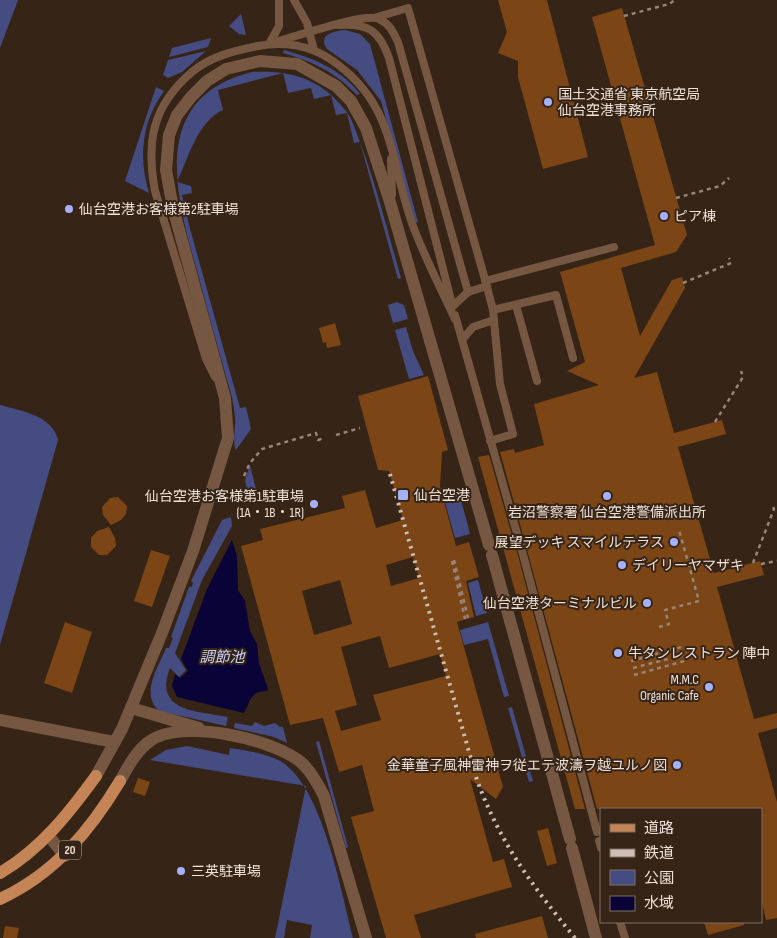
<svg xmlns="http://www.w3.org/2000/svg" width="777" height="938" font-family="'Sofia Sans Condensed','Noto Sans JP',sans-serif">
<style>
.green{fill:#454c82}
.water{fill:#0a0338}
.building{fill:#7c4516;fill-rule:evenodd}
.lines{fill:none;stroke-linecap:round;stroke-linejoin:round}
.path{stroke:#95857a;stroke-width:2.5;stroke-dasharray:4 4;stroke-linecap:butt}
.service{stroke:#765741;stroke-width:8}
.minor{stroke:#765741;stroke-width:12}
.tertiary{stroke:#765741;stroke-width:12}
.primary{stroke:#c48455;stroke-width:12}
.rail{stroke:#ccbeb4;stroke-width:4;stroke-dasharray:2.5 5;stroke-linecap:butt}
.poi-dot{fill:#a5b1fc;stroke:#362416;stroke-width:2}
.labels{text-anchor:middle;dominant-baseline:central;stroke-width:4;stroke-linejoin:round;paint-order:stroke}
.shield{fill:#362416;stroke:#b6a89d;stroke-width:1}
.shield-label{font-size:12px;font-weight:bold;fill:#ede0d7}
.poi-label{font-size:14px;fill:#ede0d7;stroke:#362416;text-anchor:start}
.water-label{font-size:15px;font-style:italic;fill:#cad3fd;stroke:#362416}
</style>
<rect width="100%" height="100%" fill="#362416"/>
<path class="green" d="M0 0H18L0 48Z
M241 14 246 35 239 34 229 26Z
M345 30 360 34 370 44 418 222 415 223 381 101 357 70 327 49C317 34 335 31 345 30Z
M211 38 208 47 169 57 172 48Z
M284 50C313 58 341 69 360 94L357 95C335 72 314 62 283 53Z
M206 51 182 72 168 78 163 75 168 60Z
M252 72C292 70 321 79 346 111 353 120 356 132 360 142 377 187 388 233 401 278L398 279 360 142 354 143 347 113 336 115 331 95 314 99 311 88 288 93 283 73 218 90 223 110C198 121 188 158 177 182L191 186 192 193 182 195 189 225 240 408 246 407 251 429 236 450C232 442 236 426 235 417 234 404 231 392 227 380 217 345 207 309 198 274 176 198 147 98 252 72Z
M156 87 164 91C142 121 138 157 149 193L125 181Z
M397 302 404 305 408 319 393 323 388 305Z
M406 327 413 351 424 375 409 379 395 330Z
M0 405C21 411 52 415 58 440L0 645Z
M250 465 258 497 249 499 245 480Z
M451 487 460 496 470 534 455 538 441 488Z
M231 517 232 526 202 580 175 653 186 670 179 677 170 668C153 712 197 711 228 717L226 726 159 711C140 693 158 668 166 648H169L173 638 171 637 189 587H192L193 583 191 581 222 520Z
M478 580 487 613 476 616 468 583Z
M488 622 509 696 504 697 488 639 464 645 460 630Z
M512 707 533 781 529 782 508 708Z
M255 722 264 726 275 723 280 727H283L287 743 274 737 234 728 235 723 252 726Z
M319 741 348 847 346 848 316 742Z
M187 746 229 755 230 748C247 751 267 753 282 762 323 789 341 891 353 938H310L312 925 287 920 284 938H275L306 786 150 760 166 750Z"/>
<path class="water" d="M232 540 237 556 238 590 245 601 250 631 257 644 259 663 268 689 267 691C250 691 250 702 244 713L177 697 172 686 175 674 180 678 188 671 181 659 207 589Z"/>
<path class="building" d="M498 0H547L588 157 543 169 518 77V61L498 53 507 32Z
M622 8 687 235 676 252 621 268 640 336 672 280 682 277 685 288 634 378 657 372 674 433 722 420 726 434 678 447 714 573 760 561 764 575 717 587 754 719 777 713V728L758 733 777 802V918L766 920 761 898V809H597L526 546 521 542 523 535 500 452 514 449 515 453 544 445 534 404 599 385 567 371 585 362 560 272 655 245 592 17Z
M335 323 341 345 327 348 326 342 323 343 319 328Z
M428 376 448 450 442 452 440 487 456 546 469 542 479 577 466 581 474 617 457 622 503 787 496 799 470 779 493 862 504 859 512 887 414 915 421 938H386L351 817 374 811 362 765 339 772 323 718 290 725 241 546 263 540 260 529 345 508 342 496 365 490 376 528 403 520 389 471 378 470 358 396ZM413 557 419 578 391 586 386 565ZM340 580 352 624 314 635 302 591ZM380 636 389 668 440 654 446 676 373 695 381 720 341 731 335 711 357 705 341 647Z
M489 455 513 539 518 542 516 548 585 809H575L478 457Z
M118 497 127 506 126 514 121 520 111 525 103 515 102 507 110 498Z
M109 527 115 538 116 546 107 555H99L91 547V538L97 531Z
M151 550 170 556 152 607 134 601Z
M65 622 92 632 72 693 44 683Z
M138 778 150 782 145 796 133 792Z
M548 828 557 863 547 866 537 831Z
M542 916 548 938H476L475 934Z
M704 922H744V925L708 935Z
M5 926 19 928 17 938H3Z"/>
<g class="lines">
<path class="path" d="M624 16 669 4 675 0
M676 198 720 186 729 178
M683 283 731 263 729 258
M715 422 743 377 741 371
M336 435 360 428
M244 476 250 463 262 449 316 433 318 440 324 438
M454 560 468 618
M452 561 465 619
M753 563 774 509 772 504
M761 564 777 561
M659 627 669 624 665 610 699 601 679 530
M631 661 685 646
M633 668 687 654
M634 675 688 660"/>
<path class="service" d="M294 0 307 23 314 50
M377 17 408 8 486 283 493 310 500 384 513 434 490 441
M338 25C368 23 379 30 389 58L452 304
M278 41C295 37 366 12 379 19 390 24 393 32 398 42L468 292
M269 44 279 26V0
M391 159 392 195
M485 281 614 247
M516 305 537 381
M453 306 468 292 487 286
M493 310 556 295 573 358
M455 315 518 537
M462 340 473 327 494 320
M215 377 206 359 155 191C146 142 152 106 192 72 211 56 234 51 258 46 283 41 309 45 330 59 396 103 389 160 413 226 425 258 441 289 455 319
M521 547 597 832
M599 841 601 848
M620 922 625 938"/>
<path class="minor" d="M0 720 114 742
M48 835 65 856"/>
<path class="tertiary" d="M492 555 570 839
M131 708 199 728
M96 776 122 729 162 633 193 551 228 438 225 398 173 208 166 170 169 135 177 115 191 97 207 81 226 69 260 61 297 64 336 86 351 101 366 128 390 202 489 545
M120 781C128 767 136 751 150 741 181 718 276 739 303 764 312 773 318 784 324 796L366 938
M572 848 596 938"/>
<path class="primary" d="M0 873C41 849 69 813 96 776
M0 899C54 874 90 831 120 781"/>
<path class="rail" d="M390 474 477 780C501 845 532 885 575 938"/>
</g>
<g class="poi-dot">
<circle cx="548" cy="102" r="5"/>
<circle cx="69" cy="209" r="5"/>
<circle cx="664" cy="216" r="5"/>
<rect x="397" y="489" width="12" height="12" rx="2.5"/>
<circle cx="607" cy="496" r="5"/>
<circle cx="314" cy="504" r="5"/>
<circle cx="674" cy="542" r="5"/>
<circle cx="622" cy="565" r="5"/>
<circle cx="647" cy="603" r="5"/>
<circle cx="618" cy="653" r="5"/>
<circle cx="709" cy="687" r="5"/>
<circle cx="677" cy="765" r="5"/>
<circle cx="181" cy="871" r="5"/>
</g>
<g class="labels">
<rect class="shield" x="59" y="840.5" width="22" height="19" rx="4"/>
<g class="shield-label">
<text x="70" y="850">20</text>
</g>
<g class="poi-label">
<text x="558" y="94">国土交通省 東京航空局<tspan x="558" dy="16">仙台空港事務所</tspan></text>
<text x="79" y="209">仙台空港お客様第2駐車場</text>
<text x="674" y="216">ピア棟</text>
<text x="414" y="495">仙台空港</text>
<text x="304" y="496" text-anchor="end">仙台空港お客様第1駐車場<tspan x="304" dy="16">(1A・1B・1R)</tspan></text>
<text x="607" y="512" text-anchor="middle">岩沼警察署 仙台空港警備派出所</text>
<text x="664" y="542" text-anchor="end">展望デッキ スマイルテラス</text>
<text x="632" y="565">デイリーヤマザキ</text>
<text x="637" y="603" text-anchor="end">仙台空港ターミナルビル</text>
<text x="628" y="653">牛タンレストラン 陣中</text>
<text x="699" y="679" text-anchor="end">M.M.C<tspan x="699" dy="16">Organic Cafe</tspan></text>
<text x="667" y="765" text-anchor="end">金華童子風神雷神ヲ従エテ波濤ヲ越ユルノ図</text>
<text x="191" y="871">三英駐車場</text>
</g>
<g class="water-label">
<text x="222" y="657">調節池</text>
</g>
</g>
<rect x="600" y="808" width="162" height="115" fill="#362416" stroke="#7f6f63"/>
<rect x="610" y="824" width="25" height="8" fill="#c48455" stroke="#7f6f63"/>
<text x="644" y="833" font-size="15" fill="#ede0d7">道路</text>
<rect x="610" y="849" width="25" height="8" fill="#ccbeb4" stroke="#7f6f63"/>
<text x="644" y="858" font-size="15" fill="#ede0d7">鉄道</text>
<rect x="610" y="870" width="25" height="15" fill="#454c82" stroke="#7f6f63"/>
<text x="644" y="883" font-size="15" fill="#ede0d7">公園</text>
<rect x="610" y="896" width="25" height="15" fill="#0a0338" stroke="#7f6f63"/>
<text x="644" y="908" font-size="15" fill="#ede0d7">水域</text>
</svg>
